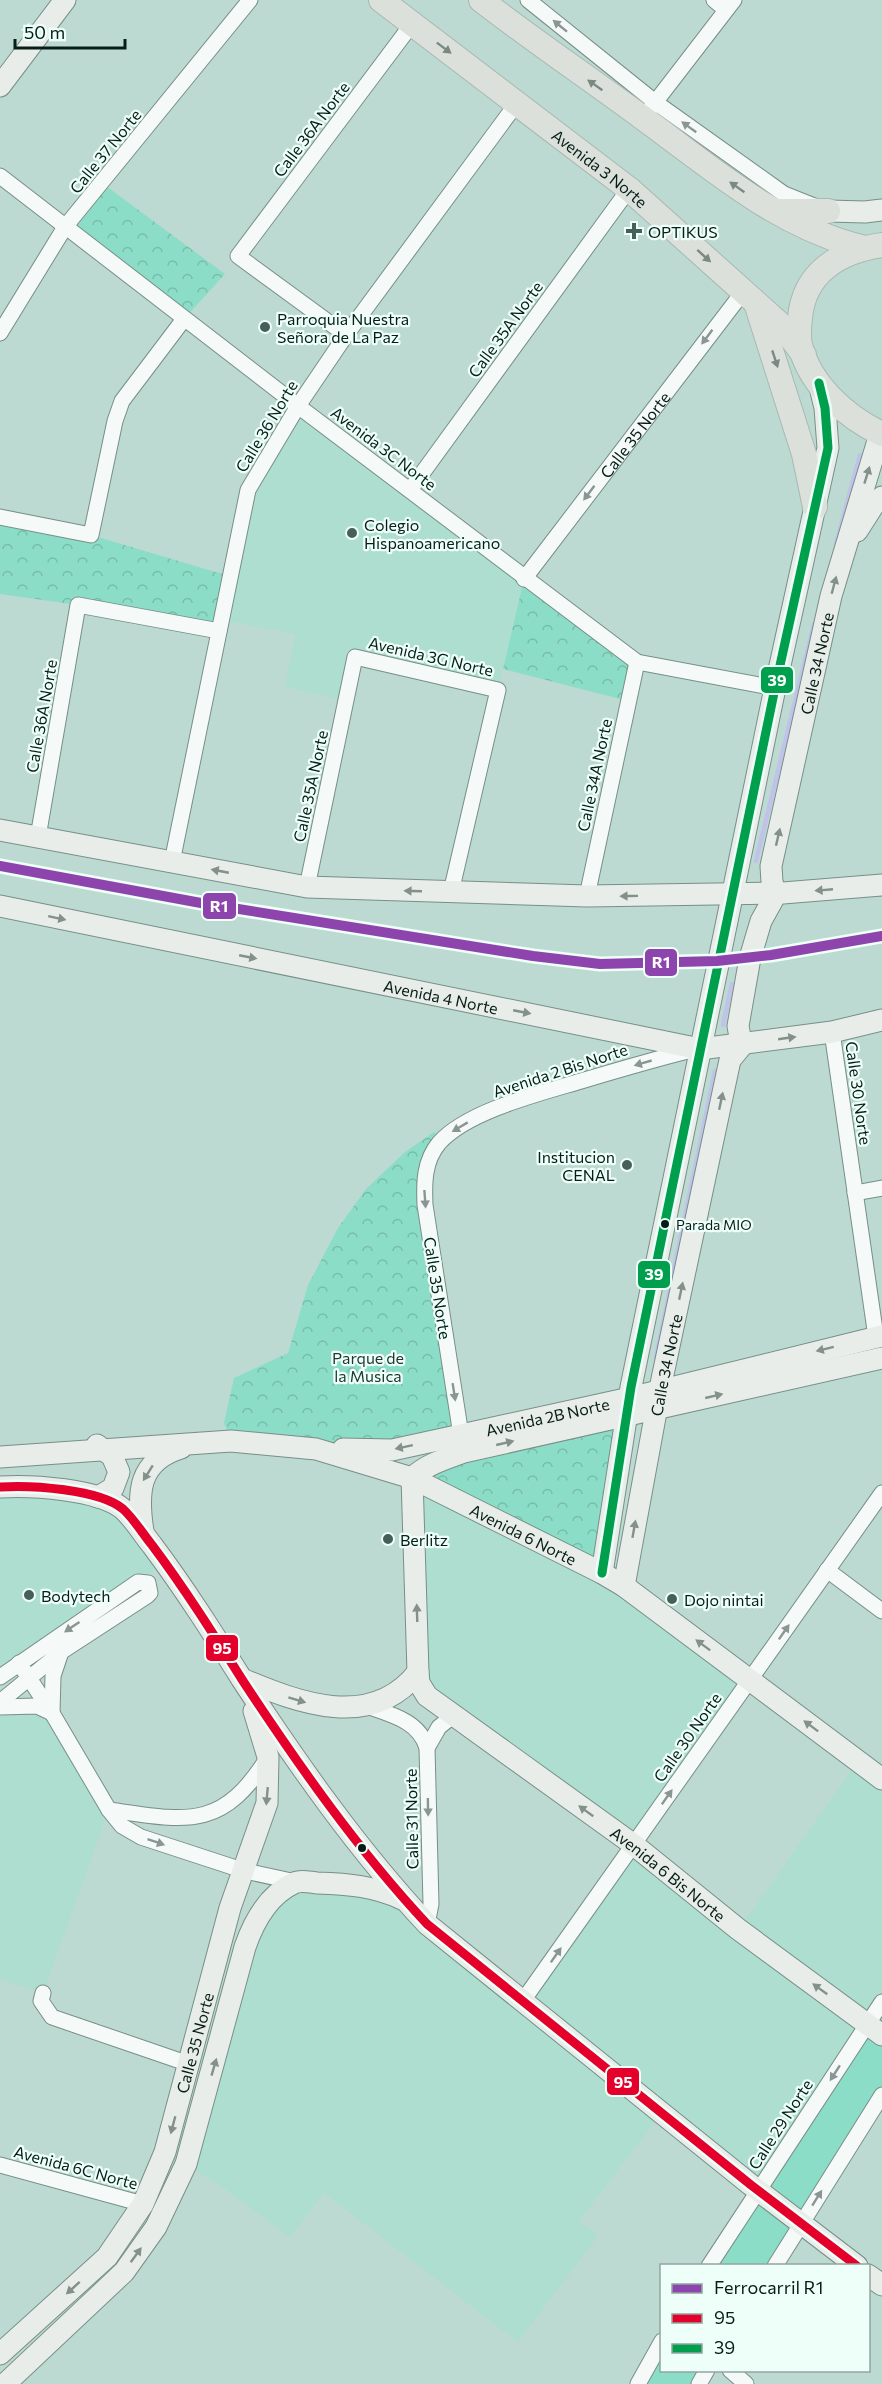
<svg xmlns="http://www.w3.org/2000/svg" width="882" height="2384" font-family="Commissioner,sans-serif">
<style>
.built{fill:#addecf}
.green{fill:#8cddc7}
.park{fill:url(#park-crowns)}
.lines{fill:none;stroke-linecap:round;stroke-linejoin:round}
.stream{stroke:#c0c2e9;stroke-width:4.5}
.street-casing{stroke:#778f88;stroke-width:17}
.secondary-casing{stroke:#778f88;stroke-width:23}
.primary-casing{stroke:#a8b8b3;stroke-width:26}
.street{stroke:#f5f9f8;stroke-width:15}
.secondary{stroke:#e8ede9;stroke-width:21}
.primary{stroke:#dbe1da;stroke-width:24}
.bus-1-casing{stroke:#eefff9;stroke-width:14}
.bus-2-casing{stroke:#eefff9;stroke-width:14}
.bus-1{stroke:#e4002b;stroke-width:9}
.bus-2{stroke:#009f4e;stroke-width:9}
.rail-1-casing{stroke:#eefff9;stroke-width:15}
.rail-1{stroke:#8e44ad;stroke-width:10}
.oneway{fill:#8a9693}
.oneway2{fill:#7c8983}
.oneway3{fill:#83908b}
.poi-dot{fill:#466059;stroke:#eefff9;stroke-width:2}
.bus-dot{fill:#071e18;stroke:#eefff9;stroke-width:2}
.labels{text-anchor:middle;dominant-baseline:central;stroke-width:4.5;stroke-linejoin:round;paint-order:stroke}
.bus-label{font-size:14px;fill:#071e18;stroke:#eefff9;text-anchor:start}
.street-label{font-size:16px;fill:#071e18;stroke:#eefff9}
.poi-label{font-size:16px;fill:#071e18;stroke:#eefff9;text-anchor:start}
.park-label{font-size:16px;fill:#1d362f;stroke:#eefff9}
.line-badge{stroke:#eefff9;stroke-width:2}
.badge-label{font-size:16px;text-anchor:middle;font-weight:bold;fill:#fff}
</style>
<defs>
<pattern id="park-crowns" width="20" height="18" patternUnits="userSpaceOnUse" patternTransform="scale(1.5)"><rect width="20" height="18" fill="#8cddc7"/><path d="M2 6a3 3 0 1 1 6 0M12 15a3 3 0 1 1 6 0" fill="none" stroke="#77bdaa"/></pattern>
</defs>
<rect width="100%" height="100%" fill="#bcdad1"/>
<path class="built" d="M298 406 524 579 498 690 356 657 347 701 285 687 295 634 222 620 248 490Z
M412 1478 602 1573 750 1680 634 1845 739 1929 858 1761 882 1779V2002L758 2191 661 2114 579 2221 598 2236 518 2342 324 2193 290 2237 225 2189 186 2164 245 1947 296 1882 383 1890 522 2002 633 1845 427 1696Z
M0 1487 98 1497 165 1563 0 1677Z
M0 1707 44 1708 109 1810 43 1993 0 1979Z"/>
<path class="green" d="M882 2002V2095L775 2265 709 2266Z
M661 2341 662 2370 707 2371 699 2384H638Z"/>
<path class="park" d="M102 183 225 274 184 319 65 227Z
M0 517 91 535 229 576 219 631 78 605 0 594Z
M524 579 637 662 628 701 503 669Z
M434 1132 437 1135 424 1184 459 1424 392 1450 231 1441 224 1423 234 1378 288 1353 308 1285 338 1228 366 1189 405 1152Z
M626 1416 604 1563 420 1471Z"/>
<g class="lines">
<path class="stream" d="M836 544 860 455
M756 861 814 624
M723 1025 732 984
M656 1357 715 1071"/>
<g class="street-casing">
<g id="street">
<path d="M528 0 655 102 784 194 814 206"/>
<path d="M714 0 726 10"/>
<path d="M650 109 734 0"/>
<path d="M0 176 298 406 637 662 775 688"/>
<path d="M0 333 65 227 250 0"/>
<path d="M346 335 238 256 412 24"/>
<path d="M410 490 629 189"/>
<path d="M0 517 91 535 115 421 122 401 184 319"/>
<path id="s1" d="M524 579 743 292"/>
<path d="M38 837 78 605 219 631"/>
<path d="M172 862 248 490 298 406 346 335 517 103"/>
<path d="M307 887 355 657 498 690 451 892"/>
<path d="M587 896 637 662"/>
<path d="M832 1032 876 1337"/>
<path d="M855 1193 882 1188"/>
<path d="M461 1435 425 1205C424 1183 424 1161 439 1143 467 1111 541 1093 581 1081 618 1070 655 1059 692 1050"/>
<path d="M827 1570 882 1611"/>
<path d="M19 1663 52 1713 109 1810 122 1826 141 1837 245 1871 296 1882"/>
<path d="M0 1677 138 1582 148 1583 150 1593 147 1596 61 1652 0 1702"/>
<path d="M364 1705C389 1714 419 1720 427 1748L431 1904 427 1924"/>
<path d="M0 1707 37 1706 52 1713"/>
<path d="M52 1713 53 1676 61 1652"/>
<path d="M427 1748 439 1727 454 1715"/>
<path d="M109 1810C187 1821 222 1831 268 1757"/>
<path d="M43 1993 41 2001 52 2017 189 2064"/>
<path d="M522 2002 882 1493"/>
<path d="M0 2165 143 2204"/>
<path d="M709 2266 882 2002"/>
<path d="M775 2266 882 2095"/>
<path d="M730 2370 746 2384"/>
<path d="M638 2384 662 2341"/>
<path d="M699 2384 707 2370"/>
</g>
</g>
<g class="secondary-casing">
<g id="secondary">
<path d="M0 86 65 0"/>
<path d="M828 211 865 212 882 210"/>
<path d="M857 531 873 506 882 497"/>
<path d="M0 830 307 887 587 896 783 893 882 885"/>
<path id="s2" d="M0 906 700 1049 832 1032 882 1020"/>
<path d="M97 1445 112 1456 119 1472 113 1488 98 1497"/>
<path id="s3" d="M343 1449 392 1450 461 1435 630 1398 882 1336"/>
<path id="s4" d="M0 1457 231 1441 316 1449 412 1478 602 1573 624 1586 882 1779"/>
<path id="s5" d="M412 1478 418 1672 419 1683 427 1696 634 1845 738 1929 882 2035"/>
<path d="M412 1478C427 1464 445 1459 464 1452L882 1358"/>
<path d="M0 1487C31 1485 99 1489 123 1509 134 1519 143 1534 152 1545 185 1589 214 1635 243 1681 299 1766 358 1850 427 1924L751 2185 857 2266"/>
<path d="M143 1531C137 1493 138 1461 181 1448"/>
<path d="M602 1573 631 1387 775 688 828 448 825 408 819 383"/>
<path id="s6" d="M624 1586 662 1379 727 1074 730 1060 744 1043 740 1037 738 1026 750 958 761 921 776 894 772 882 771 866 831 596 880 434"/>
<path d="M242 1679C299 1703 372 1731 418 1672"/>
<path d="M868 2275 882 2285"/>
<path id="s7" d="M0 2354 107 2257 143 2204 165 2152 230 1908 267 1803 268 1757 254 1711"/>
<path d="M5 2384 124 2272 156 2227 186 2164 245 1947C254 1921 268 1895 294 1883 300 1880 310 1882 317 1883 348 1884 374 1886 402 1899"/>
</g>
</g>
<g class="primary-casing">
<g id="primary">
<path id="s8" d="M381 0 629 189 783 327 804 355"/>
<path d="M481 0C534 41 589 78 643 118 712 168 779 228 865 248"/>
<path d="M779 211H828"/>
<path d="M882 245C840 251 804 272 800 318 799 327 798 336 800 345 810 385 846 417 882 434"/>
<path d="M757 306 804 454 815 507"/>
</g>
</g>
<use href="#street" class="street"/>
<use href="#secondary" class="secondary"/>
<use href="#primary" class="primary"/>
<g class="bus-1-casing">
<path id="bus-1" d="M0 1487C31 1485 99 1489 123 1509 134 1519 143 1534 152 1545 185 1589 214 1635 243 1681 299 1766 358 1850 427 1924L751 2185 857 2266"/>
</g>
<g class="bus-2-casing">
<path id="bus-2" d="M602 1573 631 1387 775 688 828 448 825 408 819 383"/>
</g>
<use href="#bus-1" class="bus-1"/>
<use href="#bus-2" class="bus-2"/>
<g class="rail-1-casing">
<path id="rail-1" d="M0 866 201 903 533 956 600 964 717 961 771 955 882 936"/>
</g>
<use href="#rail-1" class="rail-1"/>
</g>
<defs><path id="oneway-solid" d="M-6-.8H1V-3.2L6.5 0L1 3.2V.8H-6Z" transform="scale(1.5)"/></defs>
<g class="oneway">
<use href="#oneway-solid" transform="translate(560 26) rotate(-141)"/>
<use href="#oneway-solid" transform="translate(689 127) rotate(-144)"/>
<use href="#oneway-solid" transform="translate(707 337) rotate(127)"/>
<use href="#oneway-solid" transform="translate(589 493) rotate(127)"/>
<use href="#oneway-solid" transform="translate(643 1063) rotate(164)"/>
<use href="#oneway-solid" transform="translate(460 1127) rotate(149)"/>
<use href="#oneway-solid" transform="translate(425 1199) rotate(86)"/>
<use href="#oneway-solid" transform="translate(454 1392) rotate(81)"/>
<use href="#oneway-solid" transform="translate(72 1627) rotate(146)"/>
<use href="#oneway-solid" transform="translate(784 1632) rotate(-55)"/>
<use href="#oneway-solid" transform="translate(667 1797) rotate(-55)"/>
<use href="#oneway-solid" transform="translate(428 1807) rotate(89)"/>
<use href="#oneway-solid" transform="translate(156 1842) rotate(19)"/>
<use href="#oneway-solid" transform="translate(556 1955) rotate(-55)"/>
<use href="#oneway-solid" transform="translate(835 2073) rotate(123)"/>
<use href="#oneway-solid" transform="translate(817 2198) rotate(-58)"/>
</g>
<g class="oneway2">
<use href="#oneway-solid" transform="translate(444 48) rotate(37)"/>
<use href="#oneway-solid" transform="translate(595 85) rotate(-145)"/>
<use href="#oneway-solid" transform="translate(737 187) rotate(-145)"/>
<use href="#oneway-solid" transform="translate(704 256) rotate(42)"/>
<use href="#oneway-solid" transform="translate(775 359) rotate(72)"/>
</g>
<g class="oneway3">
<use href="#oneway-solid" transform="translate(867 475) rotate(-73)"/>
<use href="#oneway-solid" transform="translate(834 585) rotate(-75)"/>
<use href="#oneway-solid" transform="translate(778 837) rotate(-77)"/>
<use href="#oneway-solid" transform="translate(220 871) rotate(-169)"/>
<use href="#oneway-solid" transform="translate(824 890) rotate(175)"/>
<use href="#oneway-solid" transform="translate(413 891) rotate(-178)"/>
<use href="#oneway-solid" transform="translate(629 896) rotate(179)"/>
<use href="#oneway-solid" transform="translate(57 918) rotate(12)"/>
<use href="#oneway-solid" transform="translate(248 957) rotate(11)"/>
<use href="#oneway-solid" transform="translate(522 1012) rotate(11)"/>
<use href="#oneway-solid" transform="translate(787 1038) rotate(-8)"/>
<use href="#oneway-solid" transform="translate(721 1101) rotate(-78)"/>
<use href="#oneway-solid" transform="translate(681 1291) rotate(-78)"/>
<use href="#oneway-solid" transform="translate(825 1349) rotate(166)"/>
<use href="#oneway-solid" transform="translate(714 1396) rotate(-13)"/>
<use href="#oneway-solid" transform="translate(505 1443) rotate(-13)"/>
<use href="#oneway-solid" transform="translate(404 1447) rotate(168)"/>
<use href="#oneway-solid" transform="translate(148 1473) rotate(122)"/>
<use href="#oneway-solid" transform="translate(634 1529) rotate(-80)"/>
<use href="#oneway-solid" transform="translate(417 1613) rotate(-92)"/>
<use href="#oneway-solid" transform="translate(703 1645) rotate(-143)"/>
<use href="#oneway-solid" transform="translate(297 1700) rotate(17)"/>
<use href="#oneway-solid" transform="translate(811 1726) rotate(-143)"/>
<use href="#oneway-solid" transform="translate(267 1796) rotate(95)"/>
<use href="#oneway-solid" transform="translate(586 1811) rotate(-144)"/>
<use href="#oneway-solid" transform="translate(820 1989) rotate(-144)"/>
<use href="#oneway-solid" transform="translate(214 2067) rotate(-74)"/>
<use href="#oneway-solid" transform="translate(173 2125) rotate(105)"/>
<use href="#oneway-solid" transform="translate(136 2255) rotate(-54)"/>
<use href="#oneway-solid" transform="translate(73 2288) rotate(138)"/>
</g>
<g class="poi-dot">
<path d="M631 222h6v6h6v6h-6v6h-6v-6h-6v-6h6z"/>
<circle cx="265" cy="327" r="6"/>
<circle cx="352" cy="533" r="6"/>
<circle cx="627" cy="1165" r="6"/>
<circle cx="388" cy="1539" r="6"/>
<circle cx="29" cy="1595" r="6"/>
<circle cx="672" cy="1599" r="6"/>
</g>
<g class="bus-dot">
<circle cx="665" cy="1224" r="5"/>
<circle cx="362" cy="1848" r="5"/>
</g>
<g class="labels">
<g class="bus-label">
<text x="676" y="1224">Parada MIO</text>
</g>
<g class="street-label">
<text transform="translate(311 129) rotate(-53)">Calle 36A Norte</text>
<text transform="translate(105 151) rotate(-51)">Calle 37 Norte</text>
<text stroke="none"><textPath href="#s8" startOffset="276">Avenida 3 Norte</textPath></text>
<text transform="translate(505 329) rotate(-54)">Calle 35A Norte</text>
<text transform="translate(266 426) rotate(-59)">Calle 36 Norte</text>
<text stroke="none"><textPath href="#s1" startOffset="182">Calle 35 Norte</textPath></text>
<text transform="translate(384 448) rotate(37)">Avenida 3C Norte</text>
<text transform="translate(431 656) rotate(13)">Avenida 3G Norte</text>
<text stroke="none"><textPath href="#s6" startOffset="952">Calle 34 Norte</textPath></text>
<text transform="translate(41 716) rotate(-80)">Calle 36A Norte</text>
<text transform="translate(594 775) rotate(-78)">Calle 34A Norte</text>
<text transform="translate(310 786) rotate(-78)">Calle 35A Norte</text>
<text stroke="none"><textPath href="#s2" startOffset="450">Avenida 4 Norte</textPath></text>
<text transform="translate(560 1070) rotate(-18)">Avenida 2 Bis Norte</text>
<text transform="translate(859 1093) rotate(82)">Calle 30 Norte</text>
<text transform="translate(438 1288) rotate(81)">Calle 35 Norte</text>
<text stroke="none"><textPath href="#s6" startOffset="225">Calle 34 Norte</textPath></text>
<text stroke="none"><textPath href="#s3" startOffset="208">Avenida 2B Norte</textPath></text>
<text stroke="none"><textPath href="#s4" startOffset="542">Avenida 6 Norte</textPath></text>
<text transform="translate(687 1737) rotate(-55)">Calle 30 Norte</text>
<text transform="translate(411 1819) rotate(-91)">Calle 31 Norte</text>
<text stroke="none"><textPath href="#s5" startOffset="520">Avenida 6 Bis Norte</textPath></text>
<text stroke="none"><textPath href="#s7" startOffset="378">Calle 35 Norte</textPath></text>
<text transform="translate(780 2124) rotate(-57)">Calle 29 Norte</text>
<text transform="translate(76 2167) rotate(15)">Avenida 6C Norte</text>
</g>
<g class="poi-label">
<text x="648" y="231">OPTIKUS</text>
<text x="277" y="318">Parroquia Nuestra<tspan x="277" dy="18">Señora de La Paz</tspan></text>
<text x="364" y="524">Colegio<tspan x="364" dy="18">Hispanoamericano</tspan></text>
<text x="615" y="1156" text-anchor="end">Institucion<tspan x="615" dy="18">CENAL</tspan></text>
<text x="400" y="1539">Berlitz</text>
<text x="41" y="1595">Bodytech</text>
<text x="684" y="1599">Dojo nintai</text>
</g>
<g class="park-label">
<text x="368" y="1357">Parque de<tspan x="368" dy="18">la Musica</tspan></text>
</g>
</g>
<g class="line-badge">
<rect x="760" y="666" width="34" height="28" rx="6" fill="#009f4e"/>
<rect x="202" y="892" width="35" height="28" rx="6" fill="#8e44ad"/>
<rect x="644" y="948" width="34" height="29" rx="6" fill="#8e44ad"/>
<rect x="637" y="1260" width="34" height="29" rx="6" fill="#009f4e"/>
<rect x="205" y="1634" width="34" height="28" rx="6" fill="#e4002b"/>
<rect x="606" y="2067" width="34" height="29" rx="6" fill="#e4002b"/>
</g>
<g class="badge-label">
<text x="777" y="686">39</text>
<text x="219" y="912">R1</text>
<text x="661" y="968">R1</text>
<text x="654" y="1280">39</text>
<text x="222" y="1654">95</text>
<text x="623" y="2088">95</text>
</g>
<rect x="660" y="2264" width="210" height="108" fill="#eefff9" stroke="#92a59f" stroke-width="1.5"/>
<rect x="672" y="2284" width="30" height="9" fill="#8e44ad" stroke="#92a59f" stroke-width="1.5"/>
<text x="714" y="2294" font-size="18" fill="#071e18">Ferrocarril R1</text>
<rect x="672" y="2314" width="30" height="9" fill="#e4002b" stroke="#92a59f" stroke-width="1.5"/>
<text x="714" y="2324" font-size="18" fill="#071e18">95</text>
<rect x="672" y="2344" width="30" height="9" fill="#009f4e" stroke="#92a59f" stroke-width="1.5"/>
<text x="714" y="2354" font-size="18" fill="#071e18">39</text>
<path d="M15 39v9h110v-9" fill="none" stroke="#071e18" stroke-width="3"/>
<text x="24" y="39" font-size="18" fill="#071e18" stroke="#eefff9" stroke-width="4.5" paint-order="stroke">50 m</text>
</svg>
